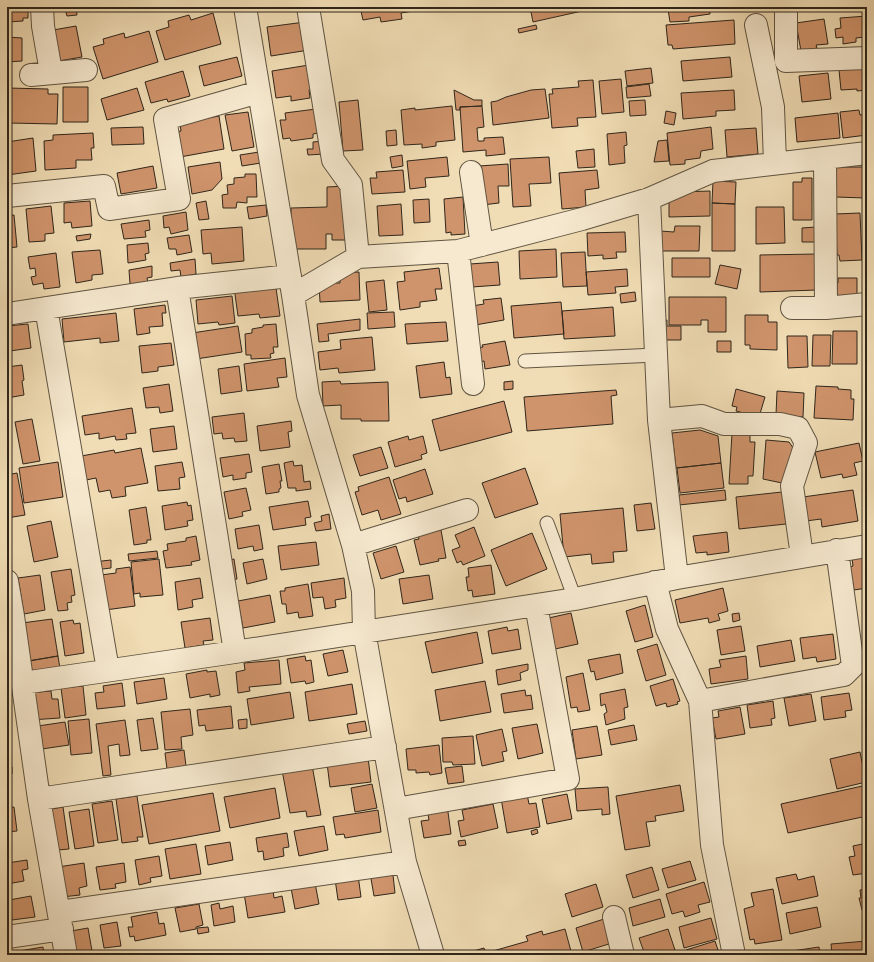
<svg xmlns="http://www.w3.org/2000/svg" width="874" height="962" font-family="'Gentium Book Plus',serif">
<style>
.building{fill:#d0946c;stroke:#2e261b}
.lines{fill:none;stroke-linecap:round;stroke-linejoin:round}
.lane-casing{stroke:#5f5442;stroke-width:15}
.street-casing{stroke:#5f5442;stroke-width:24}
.lane{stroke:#f6e9cf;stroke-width:13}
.street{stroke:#f6e9cf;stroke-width:22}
</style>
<rect width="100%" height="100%" fill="#f1ddb5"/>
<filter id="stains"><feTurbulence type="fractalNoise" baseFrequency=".005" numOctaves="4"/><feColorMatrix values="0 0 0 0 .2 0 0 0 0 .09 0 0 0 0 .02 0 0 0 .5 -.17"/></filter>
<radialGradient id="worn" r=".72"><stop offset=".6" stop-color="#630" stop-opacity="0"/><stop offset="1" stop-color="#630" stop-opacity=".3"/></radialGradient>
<path class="building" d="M7 7H28V18H23V21L8 22Z
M54 7H76L77 15 67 16 65 9 55 10Z
M256 7H284L256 9Z
M360 7H419V10L401 13 402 19 381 22 380 17 363 20Z
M530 7H600L533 22Z
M662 7H710V14L689 17V21L670 22 668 9H662Z
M213 13 221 44 165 60 156 31 169 27 168 21 189 15 191 20Z
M867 16V32H864L865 37 856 38V42L843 44V37L836 38 835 29 841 28 840 18Z
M824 19 828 44 816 45 817 48 801 51 796 23Z
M734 20 735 44 673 49 672 45H668L666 25Z
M305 22 309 50 271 56 267 27Z
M536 25 537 29 519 33 518 29Z
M76 26 82 57 59 61 53 30Z
M149 31 158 62 103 79 93 47 104 44 103 39 124 33 125 38Z
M7 37 22 38V61L7 62Z
M237 57 242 76 204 86 199 66Z
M730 57 732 77 683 81 681 61Z
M309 65 313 89 309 90 310 98 291 101V96L276 98 272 71Z
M651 68 653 83 627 86 625 71Z
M867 68V90L857 91V89L841 90 839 70Z
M183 71 190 96 168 102 167 99 151 103 145 82Z
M828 73 831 99 802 102 799 76Z
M621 79 624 112 602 114 599 81Z
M593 80 596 117 577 118 578 126 552 128 549 94H553L552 89 579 87 578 81Z
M649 84 651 96 627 98 626 87Z
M63 87H88V122H63Z
M7 88 48 89V94H58L57 124 8 123V120H7Z
M137 88 144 110 107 120 101 99Z
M545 89 549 118 493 125 491 102 497 101 506 97 531 90Z
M454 90 474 100H482V106L460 107V110H456Z
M734 90 735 110 716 111V116L683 119 681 93Z
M358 100 363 150 343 151 339 102Z
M645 100 646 115 630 116 629 101Z
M452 106 455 140 436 142V146L422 148V144L404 145 401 110 415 108V110Z
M482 106 484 127 477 128 478 141H484V138L503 137 505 154 486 156V150L463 152 460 107Z
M316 109 318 133 313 134V138L291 141 290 138 283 139 280 120H286L285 113Z
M859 110 860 115 867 114V135L843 138 840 112Z
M666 111 676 113 674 125 664 123Z
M248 112 254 147 232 151 225 115Z
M838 113 840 138 797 142 795 118Z
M219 116 224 149 180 157 176 132 181 131 180 123Z
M143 127 144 144 112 145 111 128Z
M711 127 713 149 701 151 700 158 685 160V164L670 165 667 133Z
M756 128 758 154 727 157 725 130Z
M396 130 397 145 387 146 386 131Z
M626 132 627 145 624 146 625 163 609 165 607 134Z
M93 133 94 148H91L92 160H76V168L45 170 44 141 53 140V135Z
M33 138 36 171 7 175V142Z
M667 140 669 161 654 162 658 141Z
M324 141 325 154 308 155 307 149H313V142Z
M594 149 595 167 578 168 576 151Z
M259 152 261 163 242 166 240 155Z
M402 155 403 166 392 168 390 157Z
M447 157 449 176 425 178 426 187 410 189 407 161Z
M549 157 551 183 529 184 531 206 513 207 510 159Z
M220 162 222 179 212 190 192 194 188 167Z
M508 164 509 186H498L499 203 482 205 479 166Z
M153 166 157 188 121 194 117 173Z
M836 167H865V198L836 197Z
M403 170 405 192 372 194 370 178H377L376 172Z
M597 170 599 188 585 190 586 207 562 209 559 173Z
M245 174H256L257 197H247V203L237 202 236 208H223L222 195 228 194 227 185 234 184V178L245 177Z
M802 178H812V220H793V182H802Z
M713 181 736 182 735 204 712 203Z
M346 186V240H332V234H326V249H291V208L327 207V187Z
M710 191V216L669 217V196L681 192Z
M463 197 465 234 451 235V232L446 233 444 199Z
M429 199 430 222 414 223 413 200Z
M90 201 92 226 72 228 71 222 64 223V203Z
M206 201 209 219 199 220 196 203Z
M712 203 735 204V251H712Z
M401 204 403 235 379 236 377 206Z
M266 205 267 216 249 219 247 207Z
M51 206 54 233 45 234V241L29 242 26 209Z
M756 207H784L785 243 756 244Z
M186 212 188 230 171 234 169 227 164 228 163 216Z
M860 213 862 260 840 261 839 255H837L835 214Z
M14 215 17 247 7 248V216Z
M149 220 150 230 145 231 146 237 124 239 121 224Z
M675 226H700L699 251H660V231L674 232Z
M242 227 244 261 212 264 211 253 203 254 201 230Z
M816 227V242H802V228Z
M625 232 626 252H616L617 258 603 259V255L588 256 587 233Z
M91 234 90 239 77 241 76 236Z
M189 235 192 252 177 255 176 249H169L167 238Z
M148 243 149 253 145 254 146 260 128 263 127 245Z
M556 249 557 277 520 279 519 251Z
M100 250 103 274 92 275V280L76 283 72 252Z
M585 252 587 286 563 287 561 253Z
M56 253 60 287 44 289 43 283 33 285 31 277 36 276 35 268 30 269 28 257Z
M817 254V290L760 292V255Z
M672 258H710V277H672Z
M195 259 196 274 181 277 180 270 171 271 170 263Z
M498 262 500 285 472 287 470 264Z
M720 265 741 269 737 289 715 284Z
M152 266V277L147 278 148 283 130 284 129 270Z
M439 268 442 289H435L437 300 420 302V307L400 310 397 282 405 281 404 272Z
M627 269 628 286 615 287 616 293 588 295 586 272Z
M359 272 360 300 320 302 319 283H340V273Z
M838 278H857V300H837V283H838Z
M384 280 387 310 369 312 366 282Z
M275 281 280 316 260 318 259 314 238 316 234 287Z
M635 292 636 301 621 303 620 294Z
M232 296 235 323 219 325 218 322 198 324 196 300Z
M669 297H726V332H708V320H701V325H669Z
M501 298 504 320 475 325 472 306 484 304 483 300Z
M561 302 564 334 514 338 511 306Z
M165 305 166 313H162L163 326 149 327 150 333 137 335 134 309Z
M613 307 615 336 564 339 562 311Z
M394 312 395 327 368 329 367 313Z
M116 313 119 341 100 343V338L64 342 62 319Z
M745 315H768V322H777V350L750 349V345H745Z
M360 319V330L328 334 329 341 319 342 317 324Z
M661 320H667V326H681V340H661Z
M446 322 448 341 407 344 405 324Z
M28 324 31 348 10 351 7 326Z
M276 324 278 347H273L274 353 270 354 271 358 251 359V355H246L245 334 252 333V329L263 327V325Z
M238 326 242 352 196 359 192 333Z
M833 331H857V364H832Z
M813 335H831L830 366H812Z
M787 336H807L808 367 788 368Z
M372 337 375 370 339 373 338 368 320 370 318 352 341 349 340 340Z
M505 341 510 365 485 369 484 361 479 362 477 348 483 347 482 345Z
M717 341H731V352H717Z
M171 343 174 365 158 367V371L142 373 139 346Z
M285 358 287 377 277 378 279 387 247 391 244 364Z
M444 362 446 378 450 377 452 394 420 398 416 366Z
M22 365 24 380 22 381 24 395 7 398V367Z
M239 366 242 391 221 394 218 369Z
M340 381 341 384 388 382 389 421H361V419H341V405L323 406 322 382Z
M513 381V389L504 390V382Z
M169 384 173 411 160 413 159 407 146 408 143 388Z
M816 386 838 387V389L851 390V399H854L853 420 814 418Z
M736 389 765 397 759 417 736 411 737 407 732 406Z
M616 390 617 395 611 396 613 424 527 431 524 397Z
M777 391 804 393 803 417 776 415Z
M504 401 512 432 440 451 432 420Z
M132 408 136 433 126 434 127 439 116 440 115 436 99 439V433L85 435 82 416Z
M244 413 247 441 235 442 234 438 223 439 222 433 214 434 212 417Z
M32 419 40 461 23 464 15 422Z
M291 421 292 431 288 432 290 447 260 451 257 426Z
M174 426 177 449 153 452 150 429Z
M700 430 718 436 721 463 676 468 672 433Z
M732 433 750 435V442H755L753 476H748V484H729Z
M408 436 409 440 423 436 427 453 421 455 422 459 395 467 388 442Z
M766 440 789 442 796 452 782 483 763 479Z
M859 443 863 461 854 463 857 475 843 478 842 474 821 478 815 452Z
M381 447 388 468 360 476 353 455Z
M141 448 148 483 125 487 126 496 112 498 110 490 99 492 96 478 81 481 76 457 114 450 115 453Z
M249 454 252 472 246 473V478L233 480V475L223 477 220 458Z
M293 461 294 466 302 465 304 482 310 481 311 489 296 491V488H288L284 463Z
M58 462 63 497 24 503 19 468Z
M182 462 185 477 179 478 180 489 158 491 155 466Z
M721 463 724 488 680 493 677 468Z
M279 464 282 481H280L281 488 279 489V492L266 494 262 467Z
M525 468 538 504 495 518 482 483Z
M425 469 433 494 407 502 406 497 399 499 393 480Z
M17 473 25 515 7 518V475Z
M389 477 401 514 381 520 378 510 362 515 355 492 359 491 358 487Z
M246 488 251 510 242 512 243 516 229 519 224 492Z
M725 490 726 500 679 505V495Z
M853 490 858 521 822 527 821 519 806 521 803 497Z
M782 492 786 524 739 529 736 497Z
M308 501 311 517 305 518 306 525 273 530 269 507Z
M187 502 188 506 191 505 193 520 187 521 188 526 165 530 162 506Z
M651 503 655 529 637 531 634 505Z
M146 507 151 540H147V543L134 545 129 510Z
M623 508 627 551 613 552 614 562 592 564 591 554 564 557 560 514Z
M329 514 331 529 316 531 314 523 322 521 321 516Z
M51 521 58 557 34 562 27 526Z
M259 525 263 549 254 551 253 546 238 549 235 529Z
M474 527 485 556 463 565 461 561 457 563 452 550 460 547 455 535Z
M441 530 446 558 438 559 439 561 420 565 414 540 419 539 418 535Z
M727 532 729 552 707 555V552L696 553 693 536Z
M532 533 547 569 506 586 491 550Z
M196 536 200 560 191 562 192 565 166 568 163 551 168 550 167 544 186 541V538Z
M316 542 319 565 281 570 278 546Z
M396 546 404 572 381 579 373 553Z
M157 551 158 558 129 561 128 554Z
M867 555V588L854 590 850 567 853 566 852 558Z
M159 559 163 595 140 597V593L134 594 131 562Z
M234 559 237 579 227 581 224 561Z
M263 559 267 579 247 584 243 563Z
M111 560V568L94 570 93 562Z
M491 565 495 594 473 597 472 590 468 591 466 577H469L468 568Z
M130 567 135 606 105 610 101 575 116 573V569Z
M71 569 75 595 71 596 72 602 67 603 68 610 58 611 51 572Z
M40 575 45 610 24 614 18 578Z
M429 575 433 599 403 604 399 579Z
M200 578 203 598 192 600 193 607 178 610 175 582Z
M344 578 346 598 335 600 336 607 325 609 323 597 313 598 311 583Z
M308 584 313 616 299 618 298 612 287 614 286 604H282L280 591H285V588Z
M723 588 728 611 718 614 720 620 709 623 708 618 680 623 675 600Z
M270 595 275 622 243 628 238 601Z
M645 605 653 637 635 642 626 611Z
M571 613 578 644 555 649 544 619Z
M739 613 740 620 733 622 732 614Z
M210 618 213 640 203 641 204 645 185 648 181 622Z
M52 619 58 656 28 661 22 623Z
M73 620 74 624 80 623 84 653 65 656 60 622Z
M741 626 745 651 721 655 717 630Z
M507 627 508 631 518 629 521 649 492 654 488 631Z
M477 632 483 663 432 673 425 642Z
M833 634 836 659 817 662 816 657 803 659 800 638Z
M791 640 795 661 760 667 757 646Z
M657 644 666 675 646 681 637 650Z
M343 650 348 672 328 676 323 654Z
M620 654 623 673 596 680 594 671 591 672 588 660Z
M58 656 60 669 31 673 29 661Z
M305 656 306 661 311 660 314 682 306 684 305 681 291 683 287 659Z
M746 656 748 679 711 684 709 669 721 667 719 660Z
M279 660 281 684 249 687 250 691 238 693 236 672 245 670 244 663Z
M528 664V670L520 673 521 680 498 685 496 670Z
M207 670V672L216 671 220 695 210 697V694L190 698 186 674Z
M583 673 590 710 578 712 577 707 571 708 566 677Z
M164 678 167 699 137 704 134 682Z
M673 679 680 701 677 702 678 704 667 707 666 703 656 706 650 686Z
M485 681 491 712 440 721 435 690Z
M122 683 125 706 97 709 95 693 104 692 103 686Z
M352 684 357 714 309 721 305 692Z
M83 686 86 715 65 718 61 688Z
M625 689 628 707 624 708 625 719 606 725 604 714 607 712 605 704 601 706 600 694Z
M525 690 526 696 531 695 533 709 504 713 501 694Z
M51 691 52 699H58L60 718 30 720 28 693Z
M290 692 294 718 251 725 247 699Z
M849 693 852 710 845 711 846 717 824 720 821 697Z
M811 694 816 721 789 726 784 698Z
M773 701 775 718 771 719 772 725 750 728 747 705Z
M231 706 233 728 206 731 205 725 199 726 197 710Z
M740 707 745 734 716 739 712 718 719 717 718 711Z
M190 709 193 735 181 737 182 749 165 750 161 712Z
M153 718 158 749 141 751 137 720Z
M89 719 92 753 71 755 68 721Z
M247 719V728L239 729 238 720Z
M125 720 130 755 120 756 119 744 108 746 111 775 103 776 96 724Z
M365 721 367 731 349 734 347 724Z
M65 722 69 745 35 750 31 727Z
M537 724 543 753 518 759 512 728Z
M634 725 637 740 611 745 608 730Z
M597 726 602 755 576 759 572 730Z
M502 729 507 751 502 752 504 761 482 766 476 735Z
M473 736 475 764 453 765 452 762H443L442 738Z
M439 745 442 773 430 775 429 772 416 773V770H408L406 749Z
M184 750 186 766 167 769 165 753Z
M860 752 866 782 837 789 830 759Z
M368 757 371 782 330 787 327 763Z
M312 765 321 815 307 817 306 811 290 813 282 770Z
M462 766 464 782 448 784 445 768Z
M7 767H12V774H7Z
M372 784 377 808 355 812 351 788Z
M680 785 684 811 655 816 656 821 646 822 650 846 625 850 616 796Z
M867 785V816L788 833 781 804Z
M608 787 610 814 602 815V809L577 811 575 789Z
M275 788 280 818 230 828 224 797Z
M213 793 220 831 149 844 142 805Z
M527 794 529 804 536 803 540 827 507 833 501 798Z
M567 794 572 819 547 824 542 799Z
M137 796 143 837H137L138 841 122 843 116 799Z
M112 801 118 840 98 843 92 804Z
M493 804 498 828 461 837 458 821 464 820 462 810Z
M447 805 451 834 424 838 421 821 429 820 427 808Z
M14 807 17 831 7 832V808Z
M63 807 69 849 58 850 46 810Z
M89 809 94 846 75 849 69 812Z
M378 810 381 832 345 838 344 834 336 835 333 817Z
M324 826 328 850 299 856 294 831Z
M537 829 538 833 532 835 531 831Z
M287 833 289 847 283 848 284 856 264 860 263 851 258 852 256 838Z
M465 840 466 845 459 846 458 841Z
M230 842 233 860 208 865 205 846Z
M867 843V873L853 875 849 857 855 856 853 846Z
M196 844 201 874 170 879 165 849Z
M159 856 162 876 150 878 151 882 139 885 135 860Z
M27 860 28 869 22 870 24 881 7 884V863Z
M690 861 696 880 668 888 662 869Z
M84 863 87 886 79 888 80 895 62 897 58 867Z
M124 863 126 882 115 884 116 888 100 890 96 867Z
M652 867 659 890 633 898 626 875Z
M370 873 393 875 395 893 374 896Z
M796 874 798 880 814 876 818 896 782 904 776 878Z
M358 875 361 897 338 900 335 879Z
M704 882 710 902 698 905 700 912 685 917 683 911 672 914 666 894Z
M315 883 319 904 295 909 291 888Z
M596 884 603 907 572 917 565 894Z
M773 889 782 940 755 944 754 939 750 940 744 909 754 906 751 893Z
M867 889V909L862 910 859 898H861L860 890Z
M273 890 274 898 282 896 285 912 248 918 244 893Z
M31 896 35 917 12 920 9 900Z
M660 899 665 917 633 926 629 908Z
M219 903 220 909 233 906 235 922 214 926 211 905Z
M199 904 203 925 196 927V929L180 932 175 908Z
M817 907 821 927 790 934 786 913Z
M157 912 159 924 164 923 166 935 135 941 134 936 130 937 128 927H133L131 917Z
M711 918 717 939 684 948 679 927Z
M604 919 612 943 583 952 576 928Z
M117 922 121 946 104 948 100 925Z
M208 927 209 932 198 934 197 928Z
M88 928 92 951 75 954 71 931Z
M565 929 572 955H471L470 952 484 948 486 953 528 941 526 936 542 931 543 935Z
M668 929 675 950 659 955H645L639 938Z
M715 941 718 950 701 955H688L686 950Z
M867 941V955H832L831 944Z
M43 947 44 955H14L13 952Z
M819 947 820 955H765Z"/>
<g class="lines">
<g class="lane-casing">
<path id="lane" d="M525 361 656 355
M547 523 575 599"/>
</g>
<g class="street-casing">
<path id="street" d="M42 7 43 26 51 72
M245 7 293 295 308 395 353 545 363 591 364 631 405 862 433 955
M308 7 333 160 351 185 358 257
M786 7V61L867 58
M756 25 773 107 775 163
M31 75 86 70
M825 158 826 308
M471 172 482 245
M7 196 104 186 109 209 179 199 165 119 259 92
M649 199 659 420 677 578
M458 251 473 384
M177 288 235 652
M293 295 358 257 458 251 582 219 649 199 713 171 867 153
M46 308 108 670
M792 308H826L867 304
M7 314 177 288 290 276
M659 420 702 416 724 424H780L798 428 806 443 792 486 802 556
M353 545 467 510
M7 581 13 616 39 799 66 955
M655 582 667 629 700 701 712 845 734 955
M23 683 235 652 536 605 575 599 677 578 867 546
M700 701 844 675 853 666 837 550
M39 799 385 747
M396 809 568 779 536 605
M60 912 405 862
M614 917 623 955
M7 937 62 929"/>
</g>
<use href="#lane" class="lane"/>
<use href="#street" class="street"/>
</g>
<rect width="874" height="962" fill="none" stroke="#f1ddb5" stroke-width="24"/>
<rect x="8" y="8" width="858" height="946" fill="none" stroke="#2e261b" stroke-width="2"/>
<rect x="12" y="12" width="850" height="938" fill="none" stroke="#2e261b"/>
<rect width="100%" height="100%" filter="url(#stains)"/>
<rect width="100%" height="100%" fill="url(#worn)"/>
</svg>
